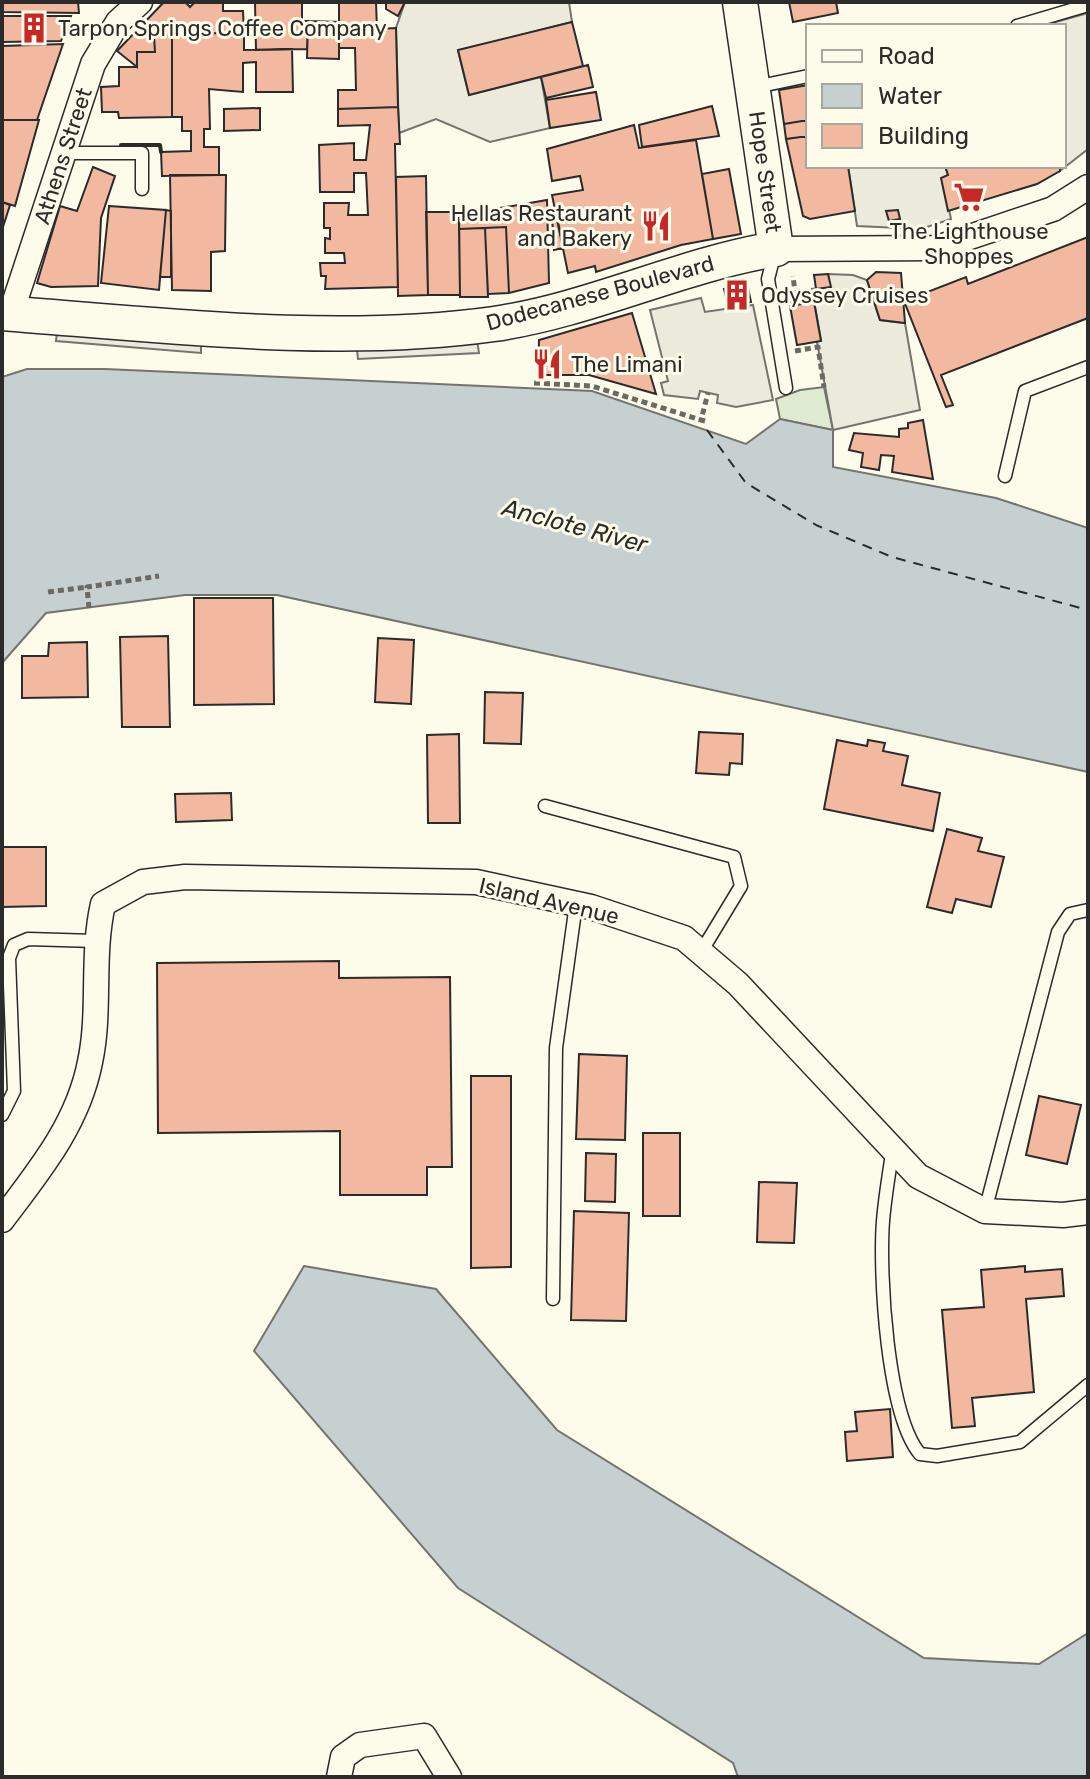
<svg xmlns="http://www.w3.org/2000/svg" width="1090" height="1779" font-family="Rubik,sans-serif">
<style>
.green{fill:#deebd1;stroke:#74746e;stroke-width:2}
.parking{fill:#eceadb;stroke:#74746e;stroke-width:2}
.water{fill:#c7d0d0;stroke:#74746e;stroke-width:2}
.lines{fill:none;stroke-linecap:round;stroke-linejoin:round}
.ferry{stroke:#2b2b2b;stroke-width:2;stroke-dasharray:10 8;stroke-linecap:butt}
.building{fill:#f2b8a0;stroke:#2b2b2b;stroke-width:2}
.lane-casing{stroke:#2b2b2b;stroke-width:15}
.street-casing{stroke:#2b2b2b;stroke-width:27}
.secondary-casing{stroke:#2b2b2b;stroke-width:37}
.path{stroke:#6a6964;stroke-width:5;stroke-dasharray:6 4;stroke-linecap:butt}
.lane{stroke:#fdfbea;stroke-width:12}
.street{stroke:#fdfbea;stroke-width:24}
.secondary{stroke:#fdfbea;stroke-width:34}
.wall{stroke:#2b2b2b;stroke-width:4}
.labels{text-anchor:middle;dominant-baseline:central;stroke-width:6;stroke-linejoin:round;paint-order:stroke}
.poi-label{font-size:22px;fill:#2b2b2b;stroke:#fdfbea;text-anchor:start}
.street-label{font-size:22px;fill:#2b2b2b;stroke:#fdfbea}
.water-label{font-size:24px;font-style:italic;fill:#2b2b2b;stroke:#fdfbea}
</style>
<rect width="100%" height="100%" fill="#fdfbea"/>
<path class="green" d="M824 387 833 430 780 419 776 399 800 390Z"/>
<path class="parking" d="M405 2H569L572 22 458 51 469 95 541 77 550 128 490 142 436 119 399 133 396 28Z
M1088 13V149L1060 171V166H1064V26H1041Z
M848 166H945L948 175 943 178 951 219 921 229 857 226Z
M828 274 853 275 867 280 880 320 905 323 920 410 833 430 817 342 821 340 812 289 830 287Z
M701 298 705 312 753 305 773 400 736 407 717 403 718 395 700 391 698 399 664 395 661 383 668 381 650 310Z
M57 332 201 345V353L56 341Z
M477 340 479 353 358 359 357 350Z"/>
<path class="water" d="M27 369H105L592 391 746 444 780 419 833 430V467L996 498 1088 528V772L277 595H185L46 613 2 663V377Z
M304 1266 436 1289 557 1430 924 1658 1039 1664 1088 1633V1777H738L733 1763 458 1588 254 1351Z"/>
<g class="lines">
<path class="ferry" d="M707 430 746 483 816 525 892 557 1088 610"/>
</g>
<path class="building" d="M2 2H78L79 13 2 12Z
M164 2H185L190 7 195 2H223V11H243L244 32 154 36 155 52H137V67L117 51Z
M302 2V21H308L307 49 256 50 255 3Z
M339 2H376L377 29 396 28 398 107 338 109V90H356L355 48H339Z
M386 2H405L398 16 386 9Z
M789 2H836L838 13 793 22Z
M2 16H71L61 41 2 42Z
M308 21 339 22V59L307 58Z
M572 22 583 66 469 95 458 50Z
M244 32V50L292 49 293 92H256V62L243 63V92L209 89 210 129H204V147H219V175L162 176 161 152 191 151V131H182V117H172V35Z
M172 35V117L119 118 118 112H102L101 87 119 86V67H137V52H155L154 36Z
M63 44 37 120H2V46Z
M588 65 593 87 546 98 541 77Z
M808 85V120L784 124 779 90Z
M596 92 601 120 550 128 546 100Z
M712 106 719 136 642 147 639 125Z
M398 107 400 144H395L398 287 325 289 326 276H321L320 263H345L344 253H325V238L330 239V228H324V203H349L348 215H368L366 173H354V192H320L319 145 354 143V160H366L370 125 338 126V109Z
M260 108V130L224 131V109Z
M2 120H39L15 206 2 202Z
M808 120V136L786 139 784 124Z
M634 125 639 148 696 140 713 239 681 245 596 272 595 266 568 273 552 195 583 190 580 176 552 181 547 149Z
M808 136V166H848L855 211 810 219 803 216 786 139Z
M945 166H1060V171L1037 184 948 211 941 178 948 175Z
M93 167 115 176 101 218 98 286 51 287 37 283 60 206 77 211Z
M729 169 741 234 713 239 702 174Z
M170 175H226L225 251 211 252V291L172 290Z
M426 176 428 295 398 296 396 177Z
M547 200 549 283 509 293 506 227 459 229V215Z
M2 202 10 205 2 230Z
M109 206 166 210 159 290 101 283Z
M166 210 171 211V277H160Z
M898 210 900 219 889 221 886 211Z
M426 212H459L460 295H428Z
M552 216H557L563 248 554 250Z
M506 227 509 293 488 294 485 228Z
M485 228 488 297H460L459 229Z
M1088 237V318L941 375 953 405 946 407 904 301 966 277 968 284Z
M876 272 901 273 905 323 880 320 867 280Z
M828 274 831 287 816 289 814 275Z
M747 283 751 302 728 306 724 289Z
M814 302 821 341 797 345 790 306Z
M632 313 656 394 589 375H538L539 340Z
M923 420 933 479 892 472 894 456 881 455 879 470 861 467 863 453 849 450 854 433 899 437V429L908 428V423Z
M194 598H273L274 704 194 705Z
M168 636 170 727H122L120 637Z
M378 638 414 640 411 704 375 702Z
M87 642 88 697 22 698V656H48L49 643Z
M485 692 523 693 521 744 484 743Z
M699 732 743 734 742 764 730 763 729 775 696 773Z
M459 734 460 823H428L427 735Z
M837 740 867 746 868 740 885 743 883 751 908 756 902 785 940 793 933 831 824 809Z
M231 793 232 820 176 822 175 794Z
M947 829 982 838 978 851 1004 857 991 907 956 899 952 913 927 907Z
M2 847H46V906L2 907Z
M339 961V978L450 977 452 1167H427V1195H340V1131L158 1133 157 963Z
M579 1054 627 1056 625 1140 576 1139Z
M471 1076H511V1267L471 1268Z
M1039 1096 1081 1105 1067 1164 1026 1155Z
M643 1133H680V1216H643Z
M586 1153 616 1154 615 1202 585 1201Z
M759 1182 797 1183 794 1243 757 1242Z
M574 1211 629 1213 626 1321 571 1320Z
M1025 1266V1272L1062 1269 1064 1296 1026 1299 1034 1392 972 1398 975 1426 952 1428 942 1310 984 1307 981 1270Z
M890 1409 893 1457 847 1461 845 1432 857 1431 855 1412Z"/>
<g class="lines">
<g class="lane-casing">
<path id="lane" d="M1017 26 1088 5
M756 87 808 76
M64 153H142V189
M775 252 768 279 786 388
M1005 476 1025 391 1088 367
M545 806 734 857 741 886 701 952
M2 1115 14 1091 9 958 14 945 28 939 95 941
M893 1148C889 1173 885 1197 883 1221 879 1274 887 1415 920 1454L937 1456 1020 1442 1088 1385
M985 1211 1058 932 1070 914 1088 910
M553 1299 556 1048 576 904"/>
</g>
<g class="street-casing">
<path id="street" d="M776 249 937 248 1053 209 1088 187
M11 313 93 64 118 22 140 2
M2 1220C39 1171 78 1124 90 1062 101 1011 91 957 103 904L143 882 185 877 476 882 591 907 684 938 738 984 918 1176 985 1211 1063 1215 1088 1212
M339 1777 343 1757 360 1745 424 1736 449 1777"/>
</g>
<g class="secondary-casing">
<path id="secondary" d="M2 313C160 325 337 346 494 324 590 310 680 265 776 249L740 2"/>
</g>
<path class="path" d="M790 301 796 300 793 276
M795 351 818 347 824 387
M534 383 592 386 701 420
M705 421 701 420 708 393
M48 592 87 587
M89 608 87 587 159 576"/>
<use href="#lane" class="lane"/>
<use href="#street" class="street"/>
<use href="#secondary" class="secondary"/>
<path class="wall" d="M121 145H160L161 152"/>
</g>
<defs>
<g id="building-bare" transform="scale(2.4)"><path d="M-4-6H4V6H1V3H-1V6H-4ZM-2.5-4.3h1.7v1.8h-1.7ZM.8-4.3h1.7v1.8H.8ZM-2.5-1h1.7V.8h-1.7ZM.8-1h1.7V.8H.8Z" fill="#c62828" stroke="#fdfbea" stroke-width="2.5" paint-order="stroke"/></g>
<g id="supermarket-bare" transform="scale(2.4)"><path d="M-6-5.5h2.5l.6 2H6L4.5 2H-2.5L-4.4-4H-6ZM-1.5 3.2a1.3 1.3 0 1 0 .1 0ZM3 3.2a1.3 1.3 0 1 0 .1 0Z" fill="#c62828" stroke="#fdfbea" stroke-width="2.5" paint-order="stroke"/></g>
<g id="restaurant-bare" transform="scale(2.4)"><path d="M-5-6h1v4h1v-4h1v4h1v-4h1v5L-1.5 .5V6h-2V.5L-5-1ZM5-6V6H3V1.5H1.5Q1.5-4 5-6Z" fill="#c62828" stroke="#fdfbea" stroke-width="2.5" paint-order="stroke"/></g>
</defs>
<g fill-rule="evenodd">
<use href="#building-bare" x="34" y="28"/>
<use href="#supermarket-bare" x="969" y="197"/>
<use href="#restaurant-bare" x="656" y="226"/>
<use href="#building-bare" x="737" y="295"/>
<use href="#restaurant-bare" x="547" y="364"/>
</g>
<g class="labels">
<g class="poi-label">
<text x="58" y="28">Tarpon Springs Coffee Company</text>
<text x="632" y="213" text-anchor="end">Hellas Restaurant<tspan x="632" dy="25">and Bakery</tspan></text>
<text x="969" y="231" text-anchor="middle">The Lighthouse<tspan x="969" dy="25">Shoppes</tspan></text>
<text x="761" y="295">Odyssey Cruises</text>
<text x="571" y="364">The Limani</text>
</g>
<g class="street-label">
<text transform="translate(63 156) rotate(-72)">Athens Street</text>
<text transform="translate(765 172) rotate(82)">Hope Street</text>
<text transform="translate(600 293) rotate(-15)">Dodecanese Boulevard</text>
<text transform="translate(549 901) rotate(13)">Island Avenue</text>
</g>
<g class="water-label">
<text transform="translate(575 526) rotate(15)">Anclote River</text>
</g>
</g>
<rect width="1090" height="1779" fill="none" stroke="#2b2b2b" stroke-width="8"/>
<rect x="806" y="24" width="260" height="144" fill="#fdfbea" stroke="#a9a89e" stroke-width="2"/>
<rect x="822" y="50" width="40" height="12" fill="#fdfbea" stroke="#a9a89e" stroke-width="2"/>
<text x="878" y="64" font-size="24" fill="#2b2b2b">Road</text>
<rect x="822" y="84" width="40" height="24" fill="#c7d0d0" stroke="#a9a89e" stroke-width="2"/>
<text x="878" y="104" font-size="24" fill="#2b2b2b">Water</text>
<rect x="822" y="124" width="40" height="24" fill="#f2b8a0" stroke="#a9a89e" stroke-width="2"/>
<text x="878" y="144" font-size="24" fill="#2b2b2b">Building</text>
</svg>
